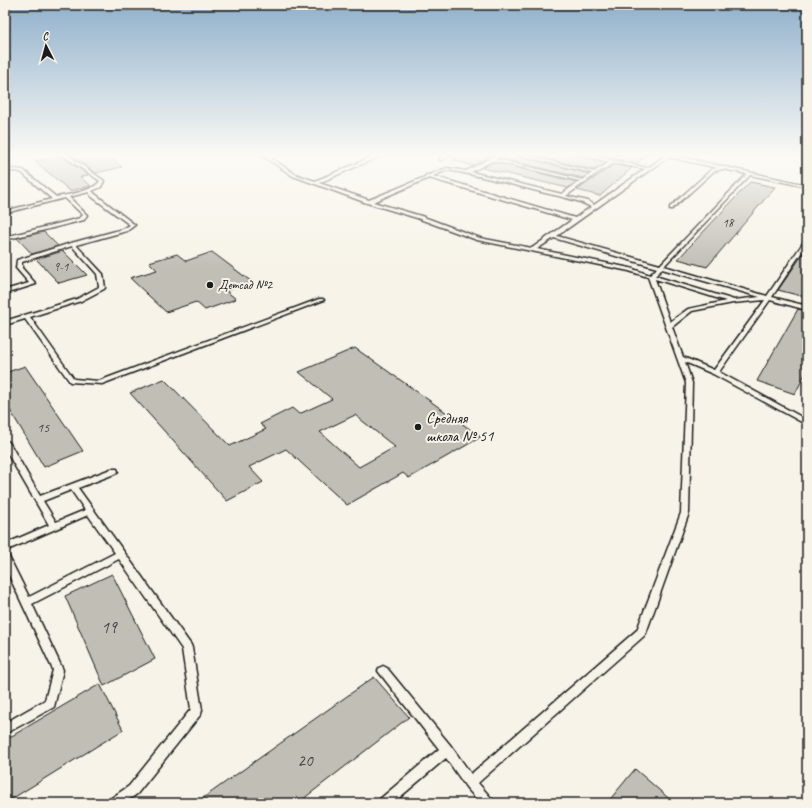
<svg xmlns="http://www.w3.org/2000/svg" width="812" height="808" font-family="Caveat,sans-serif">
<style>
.building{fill:#c0beb5;stroke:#1c1c1c;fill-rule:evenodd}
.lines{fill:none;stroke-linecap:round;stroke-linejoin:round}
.lane-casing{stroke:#1c1c1c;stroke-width:3}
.lane{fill:#f7f3e8;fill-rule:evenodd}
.poi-dot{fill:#1c1c1c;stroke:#f7f3e8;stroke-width:1.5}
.labels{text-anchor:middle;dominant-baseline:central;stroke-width:4;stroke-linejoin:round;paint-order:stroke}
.far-number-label{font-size:12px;fill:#454442}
.far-poi-label{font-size:13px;fill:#1c1c1c;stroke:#f7f3e8;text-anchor:start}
.number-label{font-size:14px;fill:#454442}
.poi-label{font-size:16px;fill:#1c1c1c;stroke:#f7f3e8;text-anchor:start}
.near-number-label{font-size:17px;fill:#454442}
</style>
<rect width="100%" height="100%" fill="#f7f3e8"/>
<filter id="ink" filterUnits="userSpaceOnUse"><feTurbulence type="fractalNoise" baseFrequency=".025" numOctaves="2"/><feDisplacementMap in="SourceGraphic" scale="8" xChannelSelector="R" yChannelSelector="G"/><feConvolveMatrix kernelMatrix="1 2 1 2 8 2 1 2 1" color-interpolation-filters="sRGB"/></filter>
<g filter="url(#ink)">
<path class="building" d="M69 154H105L122 167 96 173Z
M455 154H494L473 166 454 160Z
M505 154H512L589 174 583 178 499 158Z
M529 154H574L606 163 594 170Z
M593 154H647L636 164Z
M61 156 88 175 80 177 91 186 70 191 35 161Z
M493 162 576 182 568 188 482 168Z
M614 165 632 168 600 196 577 190Z
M750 182 775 187 707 267 678 259Z
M44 232 58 246 32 254 17 238Z
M807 248V304L802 303 805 297 778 290Z
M63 251 87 275 59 283 36 259Z
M212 252 252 282 226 291 236 299 205 310 196 302 166 312 130 278 157 270 149 262 177 254 186 261Z
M798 309 807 311V370L795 394 757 381Z
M355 348 481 437 409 478 403 473 347 505 286 449 249 467 263 482 227 501 130 393 164 379 230 446 266 429 260 424 292 408 299 414 332 399 299 372ZM355 415 395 447 359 467 320 432Z
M25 366 83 451 44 467 5 402V373Z
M112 574 155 659 104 686 65 596Z
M374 677 409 717 298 803H196Z
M100 684 123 730 5 803V740Z
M635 769 674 803H607Z"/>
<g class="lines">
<g class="lane-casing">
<path id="lane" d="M16 154 15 155 5 157V155Z
M61 154H66L103 180 104 181 101 187 92 191 95 194 135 225 127 231 76 245 103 274 105 288 104 289 81 301 30 317 74 379 99 381 319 299H323L324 300 102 384 70 382 25 319 5 325V321L77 299 99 287 97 274 72 246 22 262V268L36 284 5 294V290L29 283 16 268 17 260 71 243 123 229 130 225 91 196 89 192 69 197 87 215 84 220 5 240V237L80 218 83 215 65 198 5 213V211L52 199 21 172 14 171 5 172V170L14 169 23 170 56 197C67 195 94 191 100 181Z
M260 154H265L295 174 315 181 379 154H385L319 183 369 200 425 177 426 175H429L447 168 466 171 498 154H504L495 159 583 180 592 173 513 154H521L594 172 610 162 575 154H584L648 168 667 154H672L671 155 807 185V187L750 175 664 266 767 296 805 240 807 239V244L772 297 807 306V310L770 300 719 372 807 420V425L713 374 685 362 692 383 689 513 646 633 644 636 478 783 492 799 494 803H480L466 787 446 758 393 803H378L380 799 439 749 378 671 379 668 383 666 387 668 451 746 471 774 637 630 681 513 686 383 648 277 629 271 477 240 417 218 367 203 293 176ZM668 157 718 168 712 169 670 207V209H672L714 171 723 169 747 174 660 265 557 236ZM492 161H493L580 181 562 194 471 172ZM614 163 645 169 594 205 588 201 566 196 596 174ZM447 170C479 175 510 184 541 192 558 196 577 199 591 207L575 218 433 176ZM429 178 572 220 532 248 480 238 421 216 373 202ZM554 238 657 268 650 275 630 268 537 249ZM662 269 760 297 734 300 655 276ZM655 279 726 301 688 309 670 322ZM765 300 714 370 683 357 672 327 692 311 733 303Z
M447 154H452L442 160H440V158Z
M5 440 9 442 40 496 111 469H117L118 471 117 473 78 488 191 645 192 648 202 710 201 714 137 794 124 803H108L110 799 129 786 191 709 182 649 119 559 32 604 63 670 54 707 5 734V723L45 700 53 670 5 567V554L8 555 29 597 115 553 88 515 5 551V544L49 525 5 449ZM71 490 85 510 56 522 43 501Z"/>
</g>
<use href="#lane" class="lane"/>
</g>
</g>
<linearGradient id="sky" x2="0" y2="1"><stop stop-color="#90b0cc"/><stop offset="0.58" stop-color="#fbfaf5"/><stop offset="1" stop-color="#fbfaf5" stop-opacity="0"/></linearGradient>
<rect width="812" height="267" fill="url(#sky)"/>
<g class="poi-dot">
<circle cx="210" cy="285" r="4"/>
<circle cx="418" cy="427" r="4"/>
</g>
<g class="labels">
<g class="far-number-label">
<text x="728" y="223">18</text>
<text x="61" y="267">9-1</text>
</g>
<g class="far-poi-label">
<text x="218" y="285">Детсад №2</text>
</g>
<g class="number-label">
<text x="43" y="427">15</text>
</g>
<g class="poi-label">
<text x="426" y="418">Средняя<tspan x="426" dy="18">школа № 51</tspan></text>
</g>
<g class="near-number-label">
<text x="109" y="627">19</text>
<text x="305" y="760">20</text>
</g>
</g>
<rect width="812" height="808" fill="none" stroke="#f7f3e8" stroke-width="20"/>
<rect x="10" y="10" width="792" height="788" fill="none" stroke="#1c1c1c" stroke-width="1.5" filter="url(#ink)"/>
<g transform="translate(46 46) rotate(354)" stroke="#f7f3e8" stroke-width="3" paint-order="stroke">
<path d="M0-3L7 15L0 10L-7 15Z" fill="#1c1c1c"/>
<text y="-6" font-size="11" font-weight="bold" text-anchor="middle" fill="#1c1c1c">С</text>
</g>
</svg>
